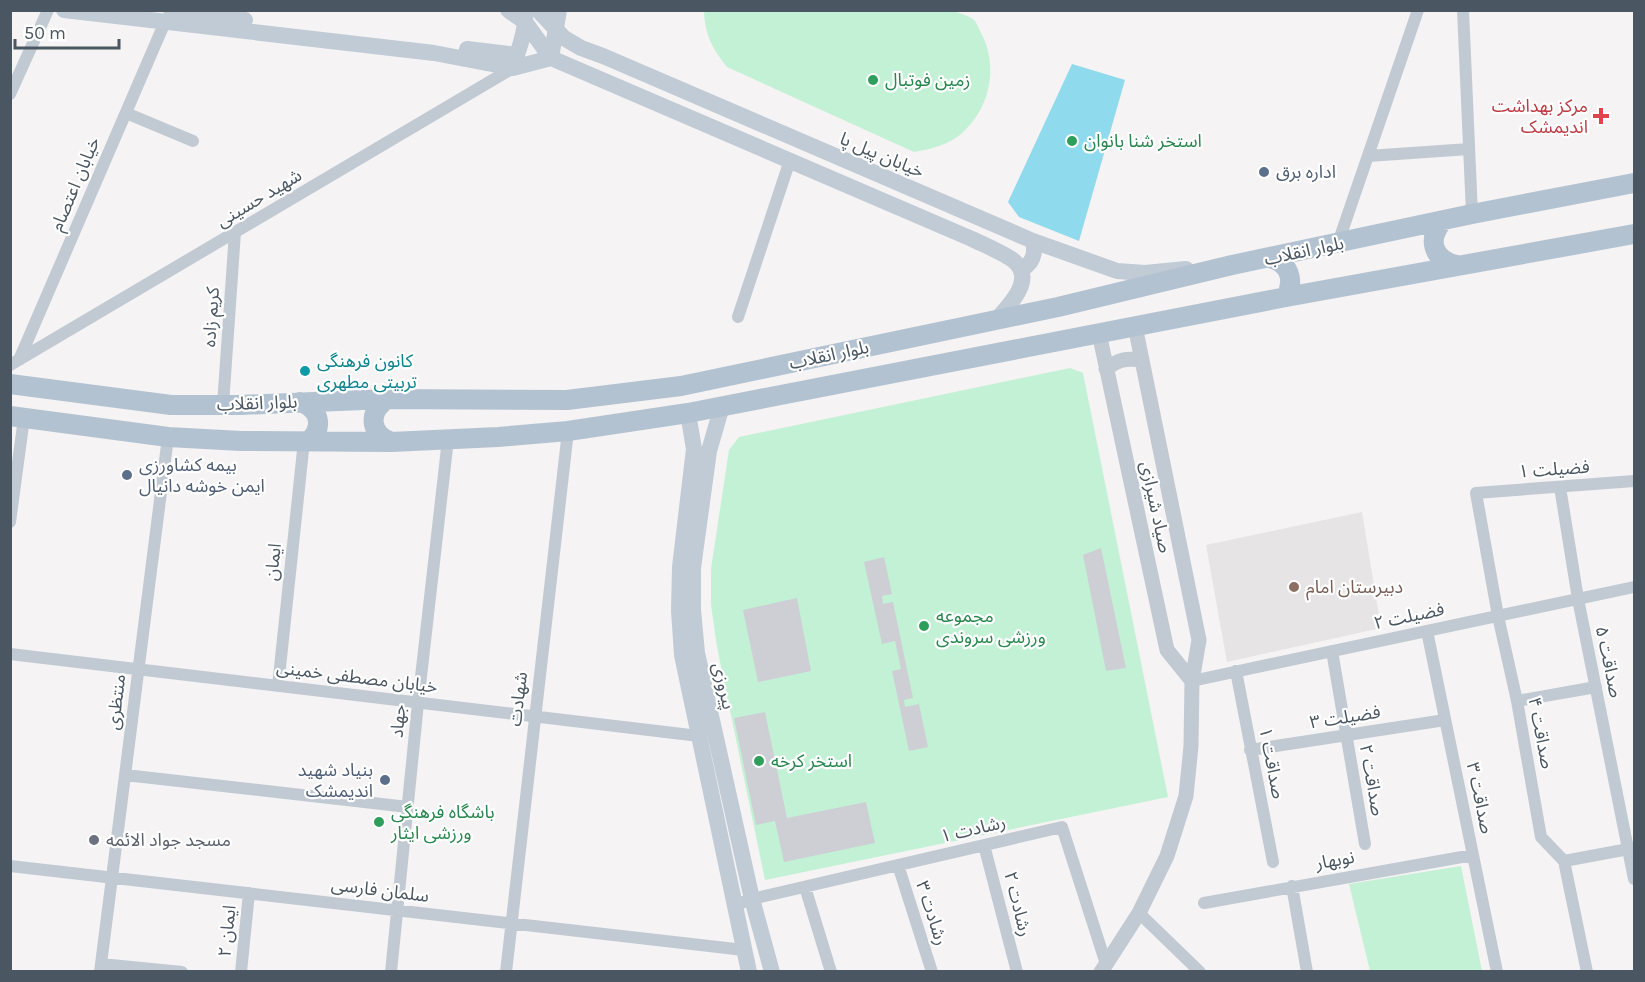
<svg xmlns="http://www.w3.org/2000/svg" width="1645" height="982" font-family="Karla,'Noto Sans Arabic',sans-serif">
<style>
.education{fill:#e6e4e5}
.green{fill:#c3f1d5}
.water{fill:#90daee}
.building{fill:#cdcfd5}
.lines{fill:none;stroke-linecap:round;stroke-linejoin:round}
.minor{stroke:#c1cad2;stroke-width:12}
.tertiary{stroke:#c1cad2;stroke-width:15}
.secondary{stroke:#c1cbd6;stroke-width:16}
.primary{stroke:#b3c2d1;stroke-width:20}
.leisure-dot{fill:#2e9e5b;stroke:#fff;stroke-width:2}
.health-dot{fill:#e0444e;stroke:#fff;stroke-width:2}
.service-dot{fill:#5c6f8a;stroke:#fff;stroke-width:2}
.culture-dot{fill:#0f9aa8;stroke:#fff;stroke-width:2}
.education-dot{fill:#8d6e63;stroke:#fff;stroke-width:2}
.worship-dot{fill:#6b7280;stroke:#fff;stroke-width:2}
.labels{text-anchor:middle;dominant-baseline:central;stroke-width:4.5;stroke-linejoin:round;paint-order:stroke}
.leisure-label{font-size:18px;fill:#27864d;stroke:#fff;text-anchor:start}
.health-label{font-size:18px;fill:#be3a42;stroke:#fff;text-anchor:end}
.street-label{font-size:18px;fill:#4a5661;stroke:#fff}
.service-label{font-size:18px;fill:#4e5e75;stroke:#fff;text-anchor:start}
.culture-label{font-size:18px;fill:#0d838f;stroke:#fff;text-anchor:start}
.education-label{font-size:18px;fill:#785e54;stroke:#fff;text-anchor:start}
.worship-label{font-size:18px;fill:#5b616d;stroke:#fff;text-anchor:start}
</style>
<rect width="100%" height="100%" fill="#f5f3f3"/>
<path class="education" d="M1362 512 1381 628 1227 662 1206 545Z"/>
<path class="green" d="M704 11H953C959 13 970 16 974 20 977 23 979 29 981 33 999 66 990 109 961 134 948 145 931 149 914 152L727 67C712 48 705 35 704 11Z
M1070 368 1083 373 1168 797 765 880 717 647 711 605V569L729 450 739 437Z
M1461 866 1482 971H1370L1349 884Z"/>
<path class="water" d="M1072 64 1125 80 1079 241 1019 217 1008 202Z"/>
<path class="building" d="M1101 548 1126 668 1106 671 1083 555Z
M884 557 892 594 882 596 883 604 893 602 913 698 904 700 905 707 919 704 928 747 909 751 892 671 901 669 895 641 882 644 864 562Z
M797 598 811 671 758 682 743 610Z
M765 712 787 818 866 802 875 843 784 862 775 821 756 825 734 718Z"/>
<g class="lines">
<path class="minor" d="M1463 10 1472 214
M10 94 48 10
M126 113 193 141
M1368 156 1469 149
M1338 243 1418 10
M738 317 790 160
M19 360 165 22
M10 365 513 68 514 65
M223 405 235 232
M1560 487 1578 599 1634 879
M10 522 24 418
M1427 631 1497 972
M1332 651 1365 844
M10 654 699 736
M1236 671 1273 862
M1192 681 1634 587
M278 686 304 441
M1517 701 1596 687
M1250 750 1445 720
M125 775 408 807
M984 845 1017 972
M1564 861 1634 848
M898 865 932 972
M10 866 744 950
M1292 886 1307 972
M805 887 831 972
M1204 903 1473 855
M735 905 752 899 1062 827 1106 964
M1139 913 1200 972
M101 964 182 972
M100 972 168 437
M241 972 249 893
M391 972 418 703 448 439
M506 972 568 431
M1587 972 1564 861 1541 837 1517 701 1498 616 1476 493 1634 481"/>
<path class="tertiary" d="M1099 333 1167 650 1192 681
M1106 369C1119 359 1126 358 1142 360
M1101 972 1139 913 1167 856 1186 796 1191 746 1192 681 1199 640 1135 326"/>
<path class="secondary" d="M64 10 434 53 513 68 551 58 559 10
M171 10 245 20
M508 10 525 22 551 58 972 239C982 244 1006 254 1014 261 1036 279 1009 306 996 320
M538 10 564 38 581 48 603 56 1033 241 1117 271 1145 273 1186 269
M467 49 517 55C521 42 526 29 525 16
M1021 270C1033 263 1036 254 1033 241
M722 406 709 451 693 568V610L697 653 752 899 772 972
M688 413 694 449 680 567 679 611 682 655 749 972"/>
<path class="primary" d="M1442 222C1427 240 1433 259 1456 265
M1270 258C1289 263 1295 279 1286 297
M10 384 171 405H240L387 399 567 400 681 386 1058 307 1232 265 1472 214 1634 183
M387 399C368 412 369 433 391 442
M300 402C319 408 324 426 310 440
M10 416 168 437 241 441 391 442 498 437 568 431 688 413 1286 297 1634 234"/>
</g>
<g class="leisure-dot">
<circle cx="873" cy="80" r="6"/>
<circle cx="1072" cy="141" r="6"/>
<circle cx="924" cy="626" r="6"/>
<circle cx="759" cy="761" r="6"/>
<circle cx="379" cy="822" r="6"/>
</g>
<path class="health-dot" d="M1598 107h6v6h6v6h-6v6h-6v-6h-6v-6h6z"/>
<g class="service-dot">
<circle cx="1264" cy="172" r="6"/>
<circle cx="127" cy="475" r="6"/>
<circle cx="385" cy="780" r="6"/>
</g>
<circle class="culture-dot" cx="305" cy="371" r="6"/>
<circle class="education-dot" cx="1294" cy="587" r="6"/>
<circle class="worship-dot" cx="94" cy="840" r="6"/>
<g class="labels">
<g class="leisure-label">
<text x="885" y="80">زمین فوتبال</text>
<text x="1084" y="141">استخر شنا بانوان</text>
<text x="936" y="616">مجموعه<tspan x="936" dy="21">ورزشی سروندی</tspan></text>
<text x="771" y="761">استخر کرخه</text>
<text x="391" y="812">باشگاه فرهنگی<tspan x="391" dy="21">ورزشی ایثار</tspan></text>
</g>
<g class="health-label">
<text x="1588" y="106">مرکز بهداشت<tspan x="1588" dy="21">اندیمشک</tspan></text>
</g>
<g class="street-label">
<text transform="translate(882 155) rotate(23)">خیابان پیل پا</text>
<text transform="translate(75 184) rotate(-67)">خیابان اعتصام</text>
<text transform="translate(259 198) rotate(-31)">شهید حسینی</text>
<text transform="translate(1304 251) rotate(-12)">بلوار انقلاب</text>
<text transform="translate(211 317) rotate(-86)">کریم زاده</text>
<text transform="translate(829 355) rotate(-12)">بلوار انقلاب</text>
<text transform="translate(257 403) rotate(-2)">بلوار انقلاب</text>
<text transform="translate(1554 469) rotate(-4)">فضیلت ۱</text>
<text transform="translate(1156 507) rotate(78)">صیاد شیرازی</text>
<text transform="translate(273 562) rotate(-84)">ایمان</text>
<text transform="translate(1409 616) rotate(-12)">فضیلت ۲</text>
<text transform="translate(1609 662) rotate(78)">صداقت ۵</text>
<text transform="translate(357 677) rotate(7)">خیابان مصطفی خمینی</text>
<text transform="translate(724 686) rotate(77)">پیروزی</text>
<text transform="translate(518 699) rotate(-83)">شهادت</text>
<text transform="translate(116 702) rotate(-83)">منتظری</text>
<text transform="translate(1345 717) rotate(-9)">فضیلت ۳</text>
<text transform="translate(398 721) rotate(-85)">جهاد</text>
<text transform="translate(1541 733) rotate(79)">صداقت ۴</text>
<text transform="translate(1272 763) rotate(79)">صداقت ۱</text>
<text transform="translate(1372 780) rotate(80)">صداقت ۲</text>
<text transform="translate(1480 798) rotate(78)">صداقت ۳</text>
<text transform="translate(973 829) rotate(-13)">رشادت ۱</text>
<text transform="translate(1335 860) rotate(-10)">نوبهار</text>
<text transform="translate(380 890) rotate(7)">سلمان فارسی</text>
<text transform="translate(1018 904) rotate(76)">رشادت ۲</text>
<text transform="translate(932 913) rotate(72)">رشادت ۳</text>
<text transform="translate(227 931) rotate(-84)">ایمان ۲</text>
</g>
<g class="service-label">
<text x="1276" y="172">اداره برق</text>
<text x="139" y="465">بیمه کشاورزی<tspan x="139" dy="21">ایمن خوشه دانیال</tspan></text>
<text x="373" y="770" text-anchor="end">بنیاد شهید<tspan x="373" dy="21">اندیمشک</tspan></text>
</g>
<g class="culture-label">
<text x="317" y="361">کانون فرهنگی<tspan x="317" dy="21">تربیتی مطهری</tspan></text>
</g>
<g class="education-label">
<text x="1306" y="587">دبیرستان امام</text>
</g>
<g class="worship-label">
<text x="106" y="840">مسجد جواد الائمه</text>
</g>
</g>
<rect width="1645" height="982" fill="none" stroke="#4a5661" stroke-width="24"/>
<path d="M15 39v9h104v-9" fill="none" stroke="#4a5661" stroke-width="3"/>
<text x="24" y="39" font-size="18" fill="#4a5661" stroke="#ffffff" stroke-width="4.5" paint-order="stroke">50 m</text>
</svg>
